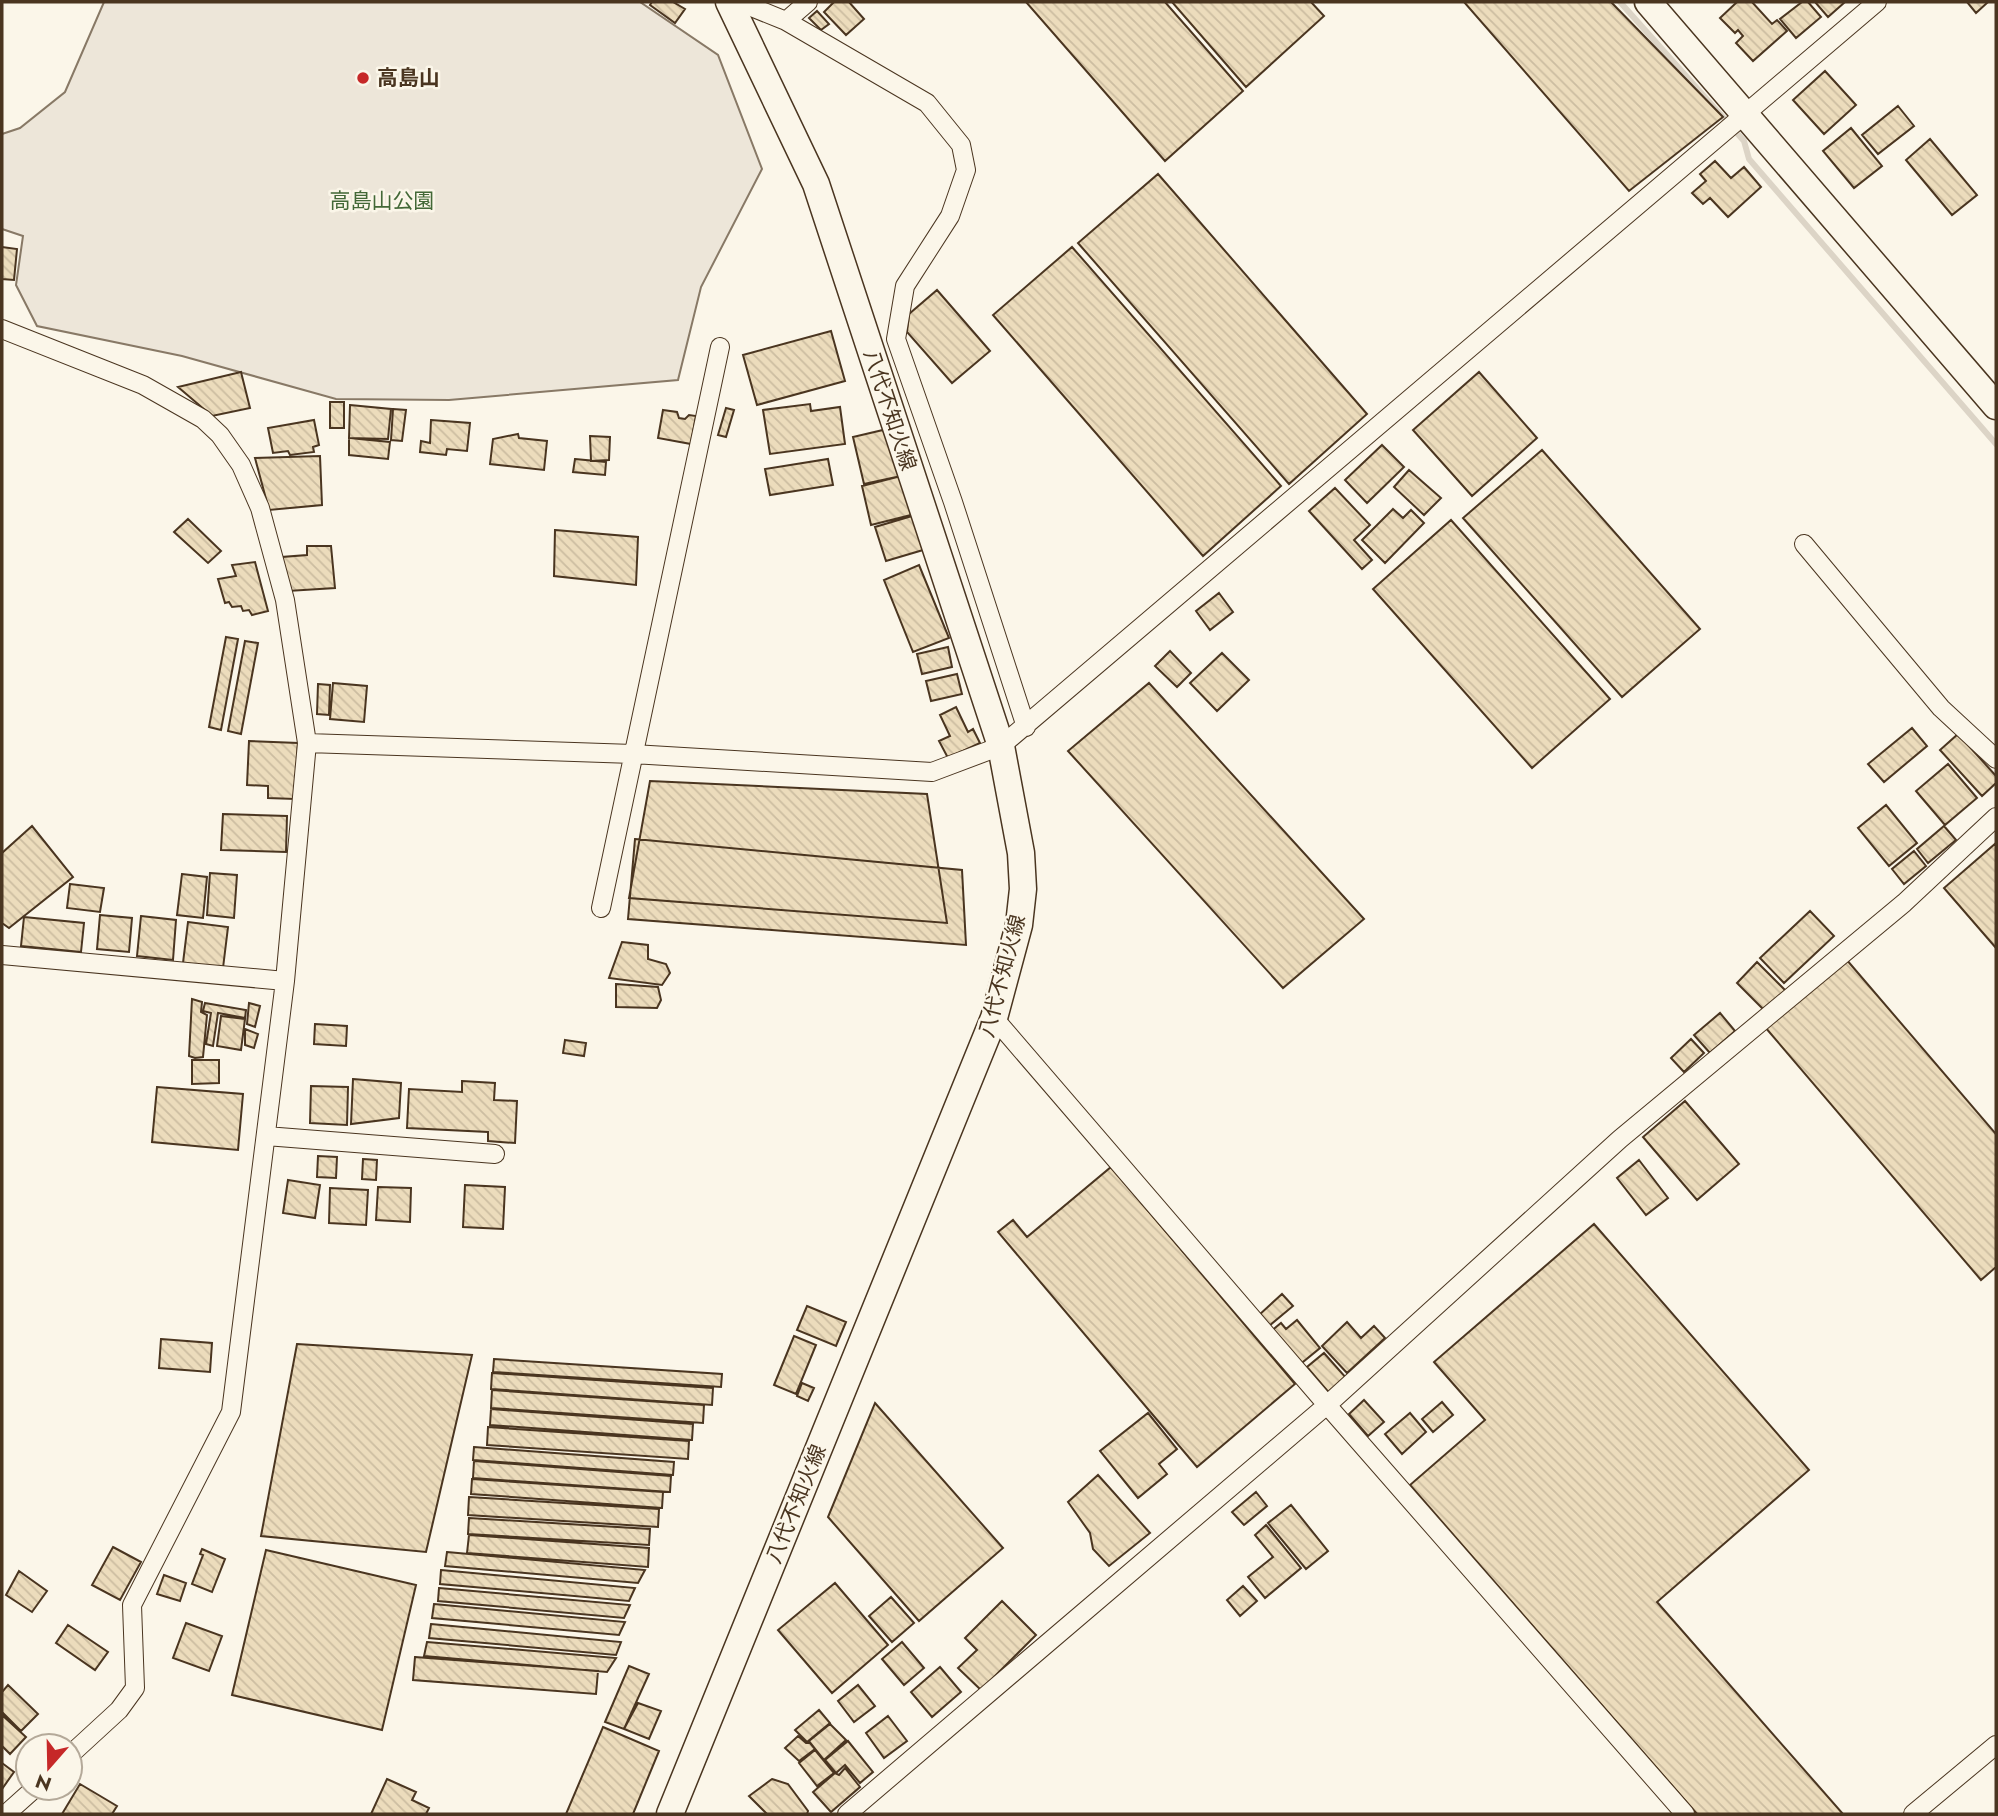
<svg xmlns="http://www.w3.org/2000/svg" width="1998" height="1816" font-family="Jost,'Noto Sans JP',sans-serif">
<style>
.green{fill:#ede6d9;stroke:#887966;stroke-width:2}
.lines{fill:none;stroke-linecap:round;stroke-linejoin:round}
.stream{stroke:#dcd4c6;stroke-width:6}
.building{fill:url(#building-back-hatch);stroke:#4a3520;stroke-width:2}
.street-casing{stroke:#4a3520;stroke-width:20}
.secondary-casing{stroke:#4a3520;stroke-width:29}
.street{stroke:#fbf6e9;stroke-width:18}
.secondary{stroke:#fbf6e9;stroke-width:26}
.poi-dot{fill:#c62828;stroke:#fbf6e9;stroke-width:2.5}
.labels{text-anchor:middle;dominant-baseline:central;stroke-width:5;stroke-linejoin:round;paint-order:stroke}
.poi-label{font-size:21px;font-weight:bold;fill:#4a3520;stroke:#fbf6e9;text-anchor:start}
.park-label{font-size:21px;fill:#436837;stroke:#fbf6e9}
.street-label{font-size:21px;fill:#4a3520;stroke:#fbf6e9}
</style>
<defs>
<pattern id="building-back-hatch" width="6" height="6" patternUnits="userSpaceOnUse" patternTransform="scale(1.75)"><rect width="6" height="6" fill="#ecdcbc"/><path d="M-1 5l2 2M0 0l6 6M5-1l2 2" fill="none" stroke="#ccbda1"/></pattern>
</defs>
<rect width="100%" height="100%" fill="#fbf6e9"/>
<path class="green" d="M104 2H640L718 55 762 169 701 287 678 380 449 400 336 399 182 356 37 326 16 285 23 236 2 229V134L20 128 65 92Z"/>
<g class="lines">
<path class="stream" d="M1620 2 1744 141 1749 159 1996 444"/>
</g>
<path class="building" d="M652 2H673L685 9 675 23 650 5Z
M834 2H849L864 19 846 35 824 12Z
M1026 2H1165L1243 91 1165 161Z
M1172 2H1311L1324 16 1246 87Z
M1464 2H1611L1723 117 1629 191Z
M1737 2H1752L1772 24 1777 20 1787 31 1753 61 1736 43 1743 36 1738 30 1735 33 1720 18Z
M1802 2H1808L1821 17 1796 38 1780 19Z
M1815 2H1845L1828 17Z
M1967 2H1988L1976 13Z
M817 11 829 24 821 30 809 18Z
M1825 71 1856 105 1824 134 1793 100Z
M1898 106 1914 126 1878 154 1862 135Z
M1851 128 1882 166 1854 188 1823 151Z
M1930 139 1977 195 1952 215 1906 160Z
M1715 161 1731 178 1744 167 1761 187 1728 217 1710 198 1703 204 1692 193 1706 181 1700 174Z
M1158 174 1367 414 1289 484 1078 243Z
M2 247 17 249 14 280 2 279Z
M1072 247 1281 486 1203 556 993 315Z
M937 290 990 351 952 383 907 332 909 314Z
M831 331 845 381 757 405 743 355Z
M241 372 250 408 212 416 178 387Z
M1479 372 1537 438 1472 496 1413 430Z
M330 402H344V428H330Z
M810 404 811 411 840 407 845 444 770 454 763 410Z
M350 405 391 409 388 439 349 438Z
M726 408 734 410 726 437 718 435Z
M393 409 406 410 402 441 391 440Z
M663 410 677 412 679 418 685 419 689 415 696 416 691 444 658 438Z
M314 420 319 445 313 447 314 452 290 455 288 451 273 453 268 428Z
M431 420 470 423 467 451 447 449 446 455 420 452 421 441 430 443Z
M883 430 901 476 864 484 853 437Z
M518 434 519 438 547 441 544 470 490 464 493 439Z
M590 436 610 437 609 460 591 461Z
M349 438 390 442 388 459 349 455Z
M1382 445 1404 467 1367 503 1345 480Z
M1542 450 1700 629 1622 697 1463 518Z
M320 456 322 505 269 510 255 458Z
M575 459 606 462 605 475 573 472Z
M828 459 833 485 770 495 765 469Z
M1409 470 1441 498 1424 515 1394 487Z
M901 476 911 515 871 525 862 486Z
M1335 488 1370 525 1354 540 1372 560 1362 569 1309 511Z
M1393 509 1403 518 1411 510 1424 523 1385 563 1362 540Z
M912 516 923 550 886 561 875 527Z
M188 519 221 551 208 563 174 532Z
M1451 520 1610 699 1532 768 1373 589Z
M555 530 638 537 636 585 554 576Z
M307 546H331L335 588 288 591 282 557 307 555Z
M255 562 268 611 252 615 249 610 243 611 241 606 232 607 229 602 225 603 218 579 236 576 232 565Z
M919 565 949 638 913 652 884 580Z
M1219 593 1233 612 1210 630 1196 611Z
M226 637 238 639 221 730 209 727Z
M245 641 258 643 241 734 228 731Z
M948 647 952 667 922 674 917 654Z
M1170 651 1191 673 1177 687 1155 666Z
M1222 653 1249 680 1217 711 1190 683Z
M957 674 962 694 931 701 926 681Z
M333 683 367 686 364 722 330 719Z
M1149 683 1364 919 1283 988 1068 751Z
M318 684 330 685 329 715 317 714Z
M956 707 968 732 973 729 980 743 948 758 939 741 950 736 940 715Z
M1912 728 1927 746 1884 782 1868 764Z
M1958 734 1996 776V783L1982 796 1940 750Z
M249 741 298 743 295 799 268 798V786L247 785Z
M1948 764 1977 798 1945 825 1916 791Z
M650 781 927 794 947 923 629 898Z
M1886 805 1917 843 1889 866 1858 828Z
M223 814 287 816 286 852 221 850Z
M32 826 73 877 9 928 2 923V853Z
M1944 826 1956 840 1928 863 1917 849Z
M635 839 962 870 966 945 628 919Z
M1996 843V948L1944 888Z
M1914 851 1926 866 1904 884 1892 869Z
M210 873 237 875 234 918 207 915Z
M182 874 207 877 203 918 177 915Z
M70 884 104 888 100 912 67 908Z
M1810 911 1834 936 1784 983 1760 958Z
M100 915 132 918 129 952 97 949Z
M141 916 176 920 173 960 137 956Z
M24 917 84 923 81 952 21 946Z
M188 922 228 927 223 968 183 963Z
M622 942 648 945V959L666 964 670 973 662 985 609 978Z
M1846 959 1996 1134V1267L1981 1280 1765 1027Z
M1757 962 1787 992 1766 1012 1737 983Z
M616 984 658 987 661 1000 657 1008 616 1007Z
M192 999 202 1002 201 1012 207 1015 203 1057 195 1058 189 1056Z
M205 1003 246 1010 245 1018 218 1013 213 1046 206 1044 211 1013 203 1011Z
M249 1003 260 1006 255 1027 247 1024Z
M1720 1013 1735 1031 1710 1053 1694 1035Z
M221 1016 245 1019 241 1050 217 1046Z
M315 1024 347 1026 346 1046 314 1044Z
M245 1029 258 1034 254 1048 245 1045Z
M1691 1039 1704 1053 1684 1072 1671 1058Z
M565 1040 586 1043 584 1056 563 1053Z
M192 1060H219V1083L192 1084Z
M353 1079 401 1083 399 1118 351 1124Z
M462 1081 495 1083 494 1100 517 1101 515 1143 488 1141V1132L407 1128 409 1089 462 1092Z
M311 1086 348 1087 347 1125 310 1123Z
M157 1087 243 1094 238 1150 152 1142Z
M1685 1101 1739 1164 1697 1200 1643 1137Z
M318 1156 337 1157 336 1178 317 1177Z
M363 1159 377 1160 376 1180 362 1179Z
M1639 1160 1668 1198 1646 1215 1617 1178Z
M1111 1167 1295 1384 1197 1467 998 1232 1013 1220 1027 1237Z
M288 1180 320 1185 315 1218 283 1213Z
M465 1185 505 1187 503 1229 463 1227Z
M378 1187 411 1188 410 1222 376 1220Z
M330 1188 368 1190 366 1225 329 1223Z
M1594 1224 1809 1470 1657 1602 1843 1814H1697L1410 1485 1485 1420 1434 1362Z
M1282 1294 1293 1306 1269 1326 1259 1315Z
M807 1306 846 1322 836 1346 797 1330Z
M1297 1320 1320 1348 1298 1366 1270 1332 1281 1323 1286 1329Z
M1347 1322 1361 1338 1374 1326 1385 1338 1347 1373 1322 1346Z
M794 1336 816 1345 796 1394 774 1385Z
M161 1339 212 1343 210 1372 159 1368Z
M297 1344 472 1355 426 1552 261 1536Z
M1324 1353 1348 1380 1330 1394 1307 1367Z
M494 1359 722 1374 721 1387 493 1372Z
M492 1373 713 1388 712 1405 491 1389Z
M802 1383 814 1388 808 1401 797 1396Z
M492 1390 704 1405 703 1423 491 1408Z
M1364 1400 1384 1422 1368 1436 1349 1414Z
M1442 1402 1453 1415 1433 1432 1422 1419Z
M875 1403 1003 1548 919 1621 828 1517Z
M491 1409 693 1424 692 1440 490 1425Z
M1148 1413 1177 1449 1159 1464 1167 1474 1138 1498 1100 1451Z
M1410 1413 1426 1432 1402 1454 1385 1434Z
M488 1427 689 1441 688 1459 487 1445Z
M474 1447 674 1462 673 1475 473 1460Z
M474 1461 671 1476 670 1492 473 1478Z
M1098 1475 1150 1533 1109 1566 1093 1549 1090 1533 1068 1502Z
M472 1479 663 1492 662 1508 471 1494Z
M1256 1492 1267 1506 1244 1525 1232 1512Z
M469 1497 659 1509 658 1527 468 1515Z
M1291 1505 1328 1551 1306 1569 1268 1523Z
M469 1518 650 1529 649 1545 468 1534Z
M1266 1525 1301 1568 1265 1598 1248 1577 1273 1557 1255 1535Z
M469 1535 649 1548 648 1567 467 1553Z
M113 1547 141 1562 120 1600 92 1585Z
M202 1549 225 1559 212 1592 192 1584 203 1555 200 1554Z
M266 1550 416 1585 382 1730 232 1695Z
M447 1552 645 1570 638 1583 445 1566Z
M441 1570 635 1588 629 1601 440 1584Z
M19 1571 47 1591 32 1612 6 1595Z
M164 1575 186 1583 180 1601 157 1594Z
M835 1583 888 1645 832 1693 778 1630Z
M1243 1586 1257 1601 1240 1616 1227 1600Z
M439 1588 630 1605 624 1618 438 1601Z
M891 1597 914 1623 892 1642 869 1616Z
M1002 1601 1036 1635 981 1690 958 1668 977 1650 965 1638Z
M434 1604 625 1622 619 1635 432 1618Z
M186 1623 222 1636 209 1671 173 1658Z
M431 1624 621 1642 616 1655 429 1638Z
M68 1625 108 1652 95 1670 56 1643Z
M427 1642 616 1658 607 1672 424 1656Z
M902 1642 924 1668 904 1685 882 1659Z
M415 1657 598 1671 596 1694 413 1680Z
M629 1666 649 1674 624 1729 605 1722Z
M940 1667 961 1692 932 1717 911 1692Z
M8 1685 38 1714 21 1731 2 1712V1692Z
M858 1685 875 1706 854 1722 838 1701Z
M638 1703 661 1711 649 1739 624 1729Z
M819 1710 830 1723 807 1742 795 1730Z
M2 1715 26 1737 10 1754 2 1746Z
M888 1716 907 1741 884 1758 866 1733Z
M830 1724 846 1740 824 1760 809 1741Z
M603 1727 659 1751 633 1814H566Z
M798 1736 806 1743H810L815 1749 799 1761 785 1748Z
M848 1741 873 1772 860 1783 845 1765 836 1773 825 1760Z
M815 1750 834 1773 817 1786 799 1763Z
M2 1763 14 1772 2 1789Z
M845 1768 860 1787 831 1812 813 1792 835 1773 839 1775Z
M387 1779 416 1792 412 1800 429 1808 426 1814H371Z
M772 1779 788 1784 808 1811 807 1814H767L749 1796Z
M80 1784 117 1806 112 1814H62Z"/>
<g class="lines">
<g class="street-casing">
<path id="street" d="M739 2 786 21 927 103 961 145 966 170 950 216 905 286 896 339 953 502 1026 727
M786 21 808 2
M2 329 143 385 203 419 220 435 241 465 260 508 285 600 307 743 285 981 231 1412 132 1605 135 1688 119 1710 70 1755
M1804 544 1941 708 1996 759
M307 743 633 754 932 772 1001 746 1877 2
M601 908 720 347
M2 955 285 981
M994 1018 1327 1405 1685 1814
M266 1136 495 1154
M6 1814 35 1788
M847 1814 1327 1405 1620 1139 1904 903 1996 817
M1913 1814 1996 1745"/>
</g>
<g class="secondary-casing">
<path id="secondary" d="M1648 2 1996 406
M670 1814 994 1018 1019 925 1023 889 1021 853 1001 746 816 184 729 2"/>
</g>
<use href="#street" class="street"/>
<use href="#secondary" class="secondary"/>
</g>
<circle class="poi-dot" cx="363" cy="78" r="7"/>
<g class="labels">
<g class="poi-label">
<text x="377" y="78">高島山</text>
</g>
<g class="park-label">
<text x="382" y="201">高島山公園</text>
</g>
<g class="street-label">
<text transform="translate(890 410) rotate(72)">八代不知火線</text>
<text transform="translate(1002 976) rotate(-75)">八代不知火線</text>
<text transform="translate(796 1504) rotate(-68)">八代不知火線</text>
</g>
</g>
<rect width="1998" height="1816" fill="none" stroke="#4a3520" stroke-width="7"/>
<g transform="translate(49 1767) rotate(200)"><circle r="33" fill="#fbf6e9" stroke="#b4a999" stroke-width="2"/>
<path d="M0-5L12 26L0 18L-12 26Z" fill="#c62828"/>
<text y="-10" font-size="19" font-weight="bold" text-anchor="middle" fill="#4a3520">N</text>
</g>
</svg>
